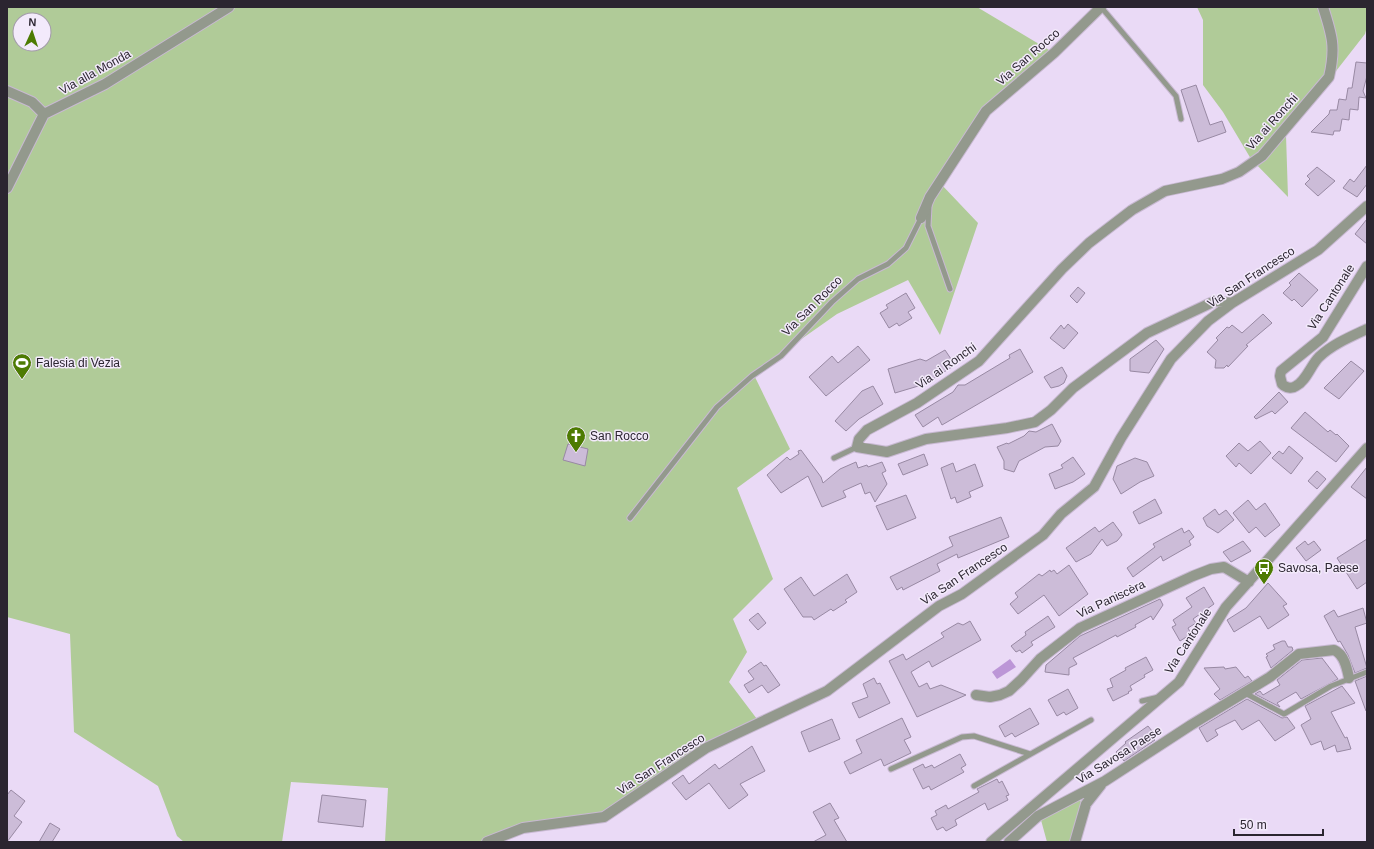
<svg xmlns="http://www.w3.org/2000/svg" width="1374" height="849" font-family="Helvetica,sans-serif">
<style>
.green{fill:#b0cb98;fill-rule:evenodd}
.water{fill:#bc96d7}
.building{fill:#ccbcd8;stroke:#9889a3}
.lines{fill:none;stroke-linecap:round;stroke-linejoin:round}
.service-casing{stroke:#c8b9d2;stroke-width:7}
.minor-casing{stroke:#c8b9d2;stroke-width:12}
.service{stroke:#93998d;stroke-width:5}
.minor{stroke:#93998d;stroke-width:10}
.labels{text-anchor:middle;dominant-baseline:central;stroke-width:3;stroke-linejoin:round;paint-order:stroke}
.street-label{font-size:12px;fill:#2b2530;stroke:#f3eafb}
.poi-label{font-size:12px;fill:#2b2530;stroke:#f3eafb;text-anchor:start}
</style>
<rect width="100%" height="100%" fill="#eadaf6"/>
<path class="green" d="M7 7H977L1054 53 986 111 940 183 978 223 940 335 908 280 837 314 753 373 790 449 737 488 773 579 733 619 747 652 729 682 760 723 706 748 604 817 523 828 487 842H385L388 788 291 782 282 842H184L177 836 158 786 74 732 70 634 7 617ZM20 20H44V44H20Z
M1197 7H1367V27L1365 34 1286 135 1288 197 1251 159 1223 112 1203 85V20Z
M1079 798 1083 806 1072 842H1047L1041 820Z"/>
<path class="water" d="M1010 659 1016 667 997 679 992 672Z"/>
<path class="building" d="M1356 62 1367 63V76L1363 91 1366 98 1359 97 1358 110 1350 109 1349 120 1342 119 1340 131H1334L1333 135 1311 132 1329 114 1330 110H1337L1339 99 1346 100 1348 88H1352Z
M1196 85 1210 125 1222 121 1226 132 1198 142 1181 90Z
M1367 165V184L1357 197 1343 188 1350 179 1354 182Z
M1317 167 1335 181 1318 196 1305 184 1310 179 1307 176Z
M1367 219V244L1355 234Z
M1299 273 1318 290 1302 307 1294 299 1292 301 1283 293 1291 285 1289 283Z
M1078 287 1085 293 1077 303 1070 296Z
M906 293 915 308 908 312 912 318 899 326 897 323 889 328 880 313 888 308 886 305Z
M1263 314 1272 323 1246 345 1248 346 1228 367 1227 365 1224 368H1215L1216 360 1207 352 1218 340 1216 338 1227 327 1229 328 1232 325 1242 333Z
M1068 324 1078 333 1064 349 1050 338 1061 325 1064 329Z
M1156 340 1164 349 1149 373 1130 371V359Z
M858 346 870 360 826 396 809 377 832 356 838 363Z
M1020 349 1033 372 942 425 938 417 923 427 915 415 953 392 958 385H965L1010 358 1009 355Z
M945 350 955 365 925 384 895 393 888 369 920 359 926 361Z
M1351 361 1364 371 1339 399 1324 388Z
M1062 367 1067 376 1064 383 1059 386 1051 388 1044 377Z
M873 386 883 404 859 419 846 431 835 421 862 391Z
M1279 392 1288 402 1275 414 1272 411 1256 419 1254 417Z
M1305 412 1328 432 1330 430 1336 435 1337 434 1349 446 1336 462 1291 428Z
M1052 424 1061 441 1058 446 1045 447 1019 461 1014 472 1004 469V461L997 447 1007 443 1008 444 1024 436 1029 431 1036 432Z
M1260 441 1271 453 1251 474 1239 463 1236 467 1226 456 1239 443 1248 451Z
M568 444 588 449 585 466 563 460Z
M1289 446 1303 458 1291 474 1272 458 1279 451 1283 454Z
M801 450 821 477 823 483 840 469 856 462 858 468 867 465 868 467 882 462 886 471 882 473 887 484 875 502 870 492 865 494 861 483 843 491 846 497 822 507 808 476 781 493 767 475 787 457 790 460 799 454 798 451Z
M924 454 928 465 903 475 898 464Z
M1073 457 1085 474 1073 482 1055 489 1049 474 1063 468 1061 465Z
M1135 458 1147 462 1154 476 1140 482 1121 494 1113 479 1117 466Z
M953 463 956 472 975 464 983 486 969 492 971 497 957 503 955 497 951 499 941 468Z
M1367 467V499L1351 487Z
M1317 471 1326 479 1317 489 1308 481Z
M906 495 916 518 887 530 876 506Z
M1155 499 1162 513 1139 524 1133 512Z
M1248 500 1256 510 1265 503 1280 525 1265 537 1256 527 1249 533 1233 513Z
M1215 509 1219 515 1226 510 1234 520 1218 533 1207 526 1203 518Z
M1001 517 1009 537 958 558 957 554 937 564 940 571 903 590 902 587 897 590 890 577 953 546 949 537Z
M1113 522 1121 533 1122 535 1117 541 1107 546 1102 539 1091 554 1076 562 1066 548 1095 527 1099 532Z
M1182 528 1184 533 1189 530 1194 537 1189 541 1191 545 1163 561 1161 556 1133 577 1127 568 1155 547 1153 544Z
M1367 539V582L1357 589 1337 558Z
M1243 541 1251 551 1231 562 1223 552Z
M1305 541 1308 545 1314 541 1321 550 1306 561 1296 548Z
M1069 565 1088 594 1059 616 1044 595 1018 614 1010 604 1018 597 1015 593 1039 574 1042 576 1050 570 1051 572 1054 570 1057 574Z
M847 574 857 592 845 600 847 602 833 611 831 609 814 620 812 617H803L784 589 801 577 814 596Z
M1268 583 1287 604 1283 606 1289 615 1268 629 1260 616 1234 632 1227 620 1246 608Z
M1204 587 1214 604 1193 619 1196 623 1188 628 1191 634 1180 641 1172 627 1176 625 1173 620 1192 607 1186 598Z
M1160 599 1163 605 1153 620 1151 616 1135 625 1136 627 1117 637 1116 635 1073 658 1077 664 1069 668V675L1045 672 1046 665 1080 636Z
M1363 608 1367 623 1355 627 1367 668 1355 673 1348 655 1340 641 1338 642 1324 616 1334 610 1338 617Z
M758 613 766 623 758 630 749 620Z
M1048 616 1055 627 1031 642 1033 645 1022 653 1020 650 1016 652 1011 646 1026 635 1025 632Z
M970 621 981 640 932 667 929 661 911 672 919 687 927 683 930 689 941 685 966 695 917 717 889 661 903 654 906 660 944 637 941 633 958 623 963 625Z
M1282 641H1285L1288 647H1292L1293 650 1271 668 1266 657 1268 656 1266 654 1275 649 1273 645Z
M1146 657 1153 670 1144 675 1145 677 1130 686 1132 690 1128 692 1129 693 1113 701 1107 689 1113 687 1110 679 1126 670 1125 668Z
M1322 658 1338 679 1301 699 1296 692 1277 703 1280 707 1255 694 1260 691 1263 695 1280 685 1277 680 1302 660Z
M761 662 764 666 766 665 780 685 768 693 762 685 749 693 744 685 754 679 748 671Z
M1224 667 1225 669 1236 667 1245 678 1248 676 1252 681 1220 700 1214 694 1220 689 1204 668Z
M1367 676V711H1366L1355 681Z
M874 678 877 684 880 683 890 703 859 718 852 703 868 697 863 684Z
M1342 686 1355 703 1331 712 1345 738 1347 737 1351 749 1337 752 1335 745 1324 750 1321 741 1311 745 1301 725 1311 719 1305 706Z
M1068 689 1078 708 1066 715 1064 712 1057 716 1048 700Z
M1247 699 1282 718 1287 717 1295 728 1275 741 1259 720 1242 730 1235 720 1215 730 1218 735 1207 742 1199 728Z
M1030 708 1039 724 1015 737 1012 733 1005 737 999 726Z
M902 718 911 737 904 740 911 753 884 766 881 759 850 774 844 762 862 753 856 740Z
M832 719 840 739 809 752 801 732Z
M1148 726 1156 736 1153 738 1155 740 1124 761 1116 752 1126 743 1125 742Z
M752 746 765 771 740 784 748 795 729 809 709 783 686 800 672 783 683 775 689 784 715 764 719 769Z
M960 754 966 765 961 768 964 772 931 790 929 786 923 789 913 769 923 764 925 768 932 765 934 768Z
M997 779 999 783 1002 781 1009 795 1006 796 1008 800 988 810 985 803 955 820 957 825 946 831 943 827 937 830 931 818 937 815 935 811 946 805 948 809 979 792 977 789Z
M11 790 25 801 14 816 22 822 7 842V795Z
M322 795 366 800 363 827 318 822Z
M830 803 839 818 834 820 847 842H813L826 835 813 812Z
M50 823 60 829 52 842H39Z"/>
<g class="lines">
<g class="service-casing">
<path id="service" d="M1101 7 1176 96 1181 119
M929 206 928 226 950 289
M834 458 857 447
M630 518 717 407 752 376 781 356 832 302 858 279 888 264 906 248 921 218
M1245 693 1284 714 1331 686 1367 672
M1142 701 1159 697
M891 769 962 737 974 736 1030 754
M974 786 1091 720"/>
</g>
<g class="minor-casing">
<path id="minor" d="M7 91 32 102 44 114
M7 188 44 114 105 84 229 7
M921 218 930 197 986 111 1054 53 1101 7
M1367 266 1323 337 1281 371 1280 376 1282 384C1286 388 1292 389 1296 386 1306 381 1311 365 1319 357 1333 344 1350 337 1367 329
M1232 303 1215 301 1147 333 1073 388 1051 410 1035 422 1007 428 926 439 887 452 857 447 859 439 867 430 917 403 979 361 1062 269 1089 243 1132 210 1165 191 1222 179 1239 172 1262 156 1329 77C1336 47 1332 35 1323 7
M976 695 990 697 1000 695 1009 691 1021 680 1040 659 1080 628 1193 576 1211 569 1224 567 1249 582
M487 842 523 828 604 817 706 748 827 691 939 606 962 594 1043 535 1061 514 1094 487 1121 438 1171 359 1208 321 1232 303 1318 250 1367 206
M991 842 1179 682 1226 607 1367 448
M1009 842 1038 816 1105 781 1191 725 1270 677 1299 654 1334 650C1344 654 1347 668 1349 678
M1075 842 1086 804 1101 785"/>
</g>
<use href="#service" class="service"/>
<use href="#minor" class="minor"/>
</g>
<defs>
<g id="stadium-pin" transform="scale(1)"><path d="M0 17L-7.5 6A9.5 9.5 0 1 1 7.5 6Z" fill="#4d7b02" stroke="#f3eafb"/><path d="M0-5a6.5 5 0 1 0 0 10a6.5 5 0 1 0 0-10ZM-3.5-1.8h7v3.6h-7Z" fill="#fff"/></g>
<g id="church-pin" transform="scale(1)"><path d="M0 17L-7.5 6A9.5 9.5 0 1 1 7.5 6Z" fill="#4d7b02" stroke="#f3eafb"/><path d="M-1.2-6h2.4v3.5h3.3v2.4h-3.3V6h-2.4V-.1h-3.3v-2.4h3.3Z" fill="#fff"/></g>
<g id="bus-pin" transform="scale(1)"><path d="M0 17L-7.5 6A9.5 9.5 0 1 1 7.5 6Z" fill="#4d7b02" stroke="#f3eafb"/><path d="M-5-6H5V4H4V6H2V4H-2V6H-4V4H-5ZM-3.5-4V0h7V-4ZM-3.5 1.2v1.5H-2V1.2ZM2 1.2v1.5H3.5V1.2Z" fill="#fff"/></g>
</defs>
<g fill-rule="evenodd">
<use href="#stadium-pin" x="22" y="363"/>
<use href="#church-pin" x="576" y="436"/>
<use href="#bus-pin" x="1264" y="568"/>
</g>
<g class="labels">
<g class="street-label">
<text transform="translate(1028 57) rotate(-41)">Via San Rocco</text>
<text transform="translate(95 72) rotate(-29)">Via alla Monda</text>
<text transform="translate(1272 122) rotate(-48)">Via ai Ronchi</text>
<text transform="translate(1251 277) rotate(-33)">Via San Francesco</text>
<text transform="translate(1331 297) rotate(-57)">Via Cantonale</text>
<text transform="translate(812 306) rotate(-45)">Via San Rocco</text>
<text transform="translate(946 366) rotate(-35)">Via ai Ronchi</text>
<text transform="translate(964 574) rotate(-34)">Via San Francesco</text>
<text transform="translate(1111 599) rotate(-25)">Via Paniscèra</text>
<text transform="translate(1188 641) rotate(-57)">Via Cantonale</text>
<text transform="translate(1119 755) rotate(-32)">Via Savosa Paese</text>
<text transform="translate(661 764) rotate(-33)">Via San Francesco</text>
</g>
<g class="poi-label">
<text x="36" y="363">Falesia di Vezia</text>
<text x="590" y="436">San Rocco</text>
<text x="1278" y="568">Savosa, Paese</text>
</g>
</g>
<rect width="1374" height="849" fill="none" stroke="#2b2530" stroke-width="16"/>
<g transform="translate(32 32) rotate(3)"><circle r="19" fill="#f3eafb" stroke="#a39baa"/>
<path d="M0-3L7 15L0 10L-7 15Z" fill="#4d7b02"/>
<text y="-6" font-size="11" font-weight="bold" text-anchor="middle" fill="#2b2530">N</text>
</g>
<path d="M1234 829v6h89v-6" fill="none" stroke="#2b2530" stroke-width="2"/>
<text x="1240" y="829" font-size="12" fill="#2b2530" stroke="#f3eafb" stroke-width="3" paint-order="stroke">50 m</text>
</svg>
